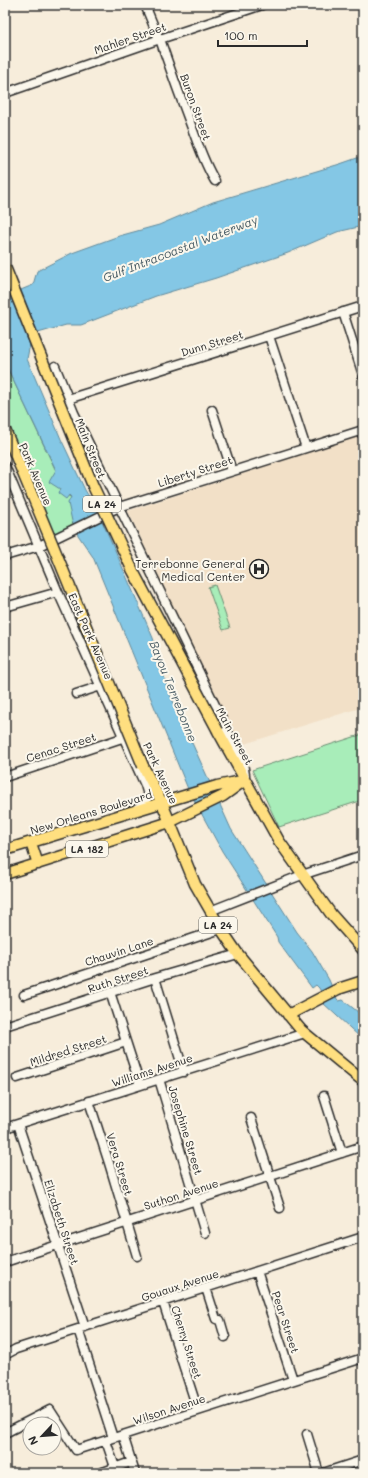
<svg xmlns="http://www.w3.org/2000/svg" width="368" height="1478" font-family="Mali,sans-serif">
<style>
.built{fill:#f2e0c7}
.green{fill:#a8edb9;stroke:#6a8c72}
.water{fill:#84c7e5;stroke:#60899b}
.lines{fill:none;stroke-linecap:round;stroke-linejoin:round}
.minor-casing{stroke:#2b2b2b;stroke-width:11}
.major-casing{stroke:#2b2b2b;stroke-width:13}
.minor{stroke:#fbf7ec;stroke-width:8}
.major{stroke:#ffdf80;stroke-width:10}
.major-bridge-casing{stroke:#2b2b2b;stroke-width:13;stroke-linecap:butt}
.major-bridge{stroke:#ffdf80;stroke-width:10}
.labels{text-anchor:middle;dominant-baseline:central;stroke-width:4;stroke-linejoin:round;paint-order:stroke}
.shield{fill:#fbf7ec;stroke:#696865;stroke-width:1}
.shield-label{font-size:10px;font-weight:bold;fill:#2b2b2b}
.street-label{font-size:11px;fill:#2b2b2b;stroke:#fbf7ec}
.poi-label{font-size:11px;fill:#2b2b2b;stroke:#fbf7ec;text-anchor:end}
.water-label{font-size:12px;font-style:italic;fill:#465a63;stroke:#fbf7ec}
</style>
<rect width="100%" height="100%" fill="#f7eddb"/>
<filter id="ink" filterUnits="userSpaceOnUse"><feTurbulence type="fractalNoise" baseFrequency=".025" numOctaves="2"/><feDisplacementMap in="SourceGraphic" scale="8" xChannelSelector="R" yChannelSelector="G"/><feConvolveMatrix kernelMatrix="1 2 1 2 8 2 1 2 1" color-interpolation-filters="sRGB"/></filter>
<g filter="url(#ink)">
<path class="built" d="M363 435V707L238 746 128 511Z"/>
<path class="green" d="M5 363 56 471 60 490 58 492 71 497 75 528 50 541 5 430Z
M215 585 230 628 223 630 208 587Z
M363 734V800L279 827 252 770Z"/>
<path class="water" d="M363 156V226L337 232 288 253 216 278 156 296 81 325H66L38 333 30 344 27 359 61 439 85 490 97 510 115 550 153 638 168 690 231 829 297 932 312 951 329 980 337 999 339 1001 343 1000 363 1016V1040L323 1003 326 1001 319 988 316 985 312 988 278 942 277 937 222 851 188 789 93 557 78 535 72 521 68 503 71 497 69 495 66 499 58 493 60 489 49 482 56 470 5 363V288L11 294 33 285 37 271 72 253 119 236 159 225 213 202 340 164Z"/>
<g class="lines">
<g class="minor-casing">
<path id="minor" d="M145 5 159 39
M160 39C170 69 181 99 192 128 199 147 205 165 215 181
M5 93 160 39 262 5
M343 312 363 375
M269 336 306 448
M55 366 74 413 243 763 245 775
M68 399 363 306
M212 410 232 471
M5 466 58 592 145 785 148 795 144 803 137 808
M5 556 39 546 119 507 363 430
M5 607 58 592
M76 694 101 686
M5 777 125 737
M210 911 302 875 363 855
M155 978 184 1072
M110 992 140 1085
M24 995 221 929
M5 1026 155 978 238 954
M17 1078 126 1042
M159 1079 205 1233
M324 1096 342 1153
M89 1101 109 1163 137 1256
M251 1118 280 1208
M18 1124 85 1327
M5 1128 305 1033
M5 1262 363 1146
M257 1271 293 1380
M206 1288 216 1319 220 1320 225 1337
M163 1302 198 1411
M78 1329 113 1438
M5 1355 16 1349 363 1237
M5 1433 50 1410 76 1450 363 1358
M307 1434 319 1473
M123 1435 135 1473
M106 1441 117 1473
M100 1473 131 1462
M323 1473 363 1460"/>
</g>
<g class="major-casing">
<path id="major" d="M218 731 279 841 331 914 363 950
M143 766 162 803 195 884 221 929 238 954 301 1030 363 1081
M31 843 38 864
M5 850 217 786 241 781
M5 874 170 822 223 796 245 780
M288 1015 338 989 363 981"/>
</g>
<use href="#minor" class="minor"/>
<use href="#major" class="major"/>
<g class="major-bridge-casing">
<path id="major-bridge" d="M5 267 93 486 133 571 218 731
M5 430 52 543 143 766"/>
</g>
<use href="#major-bridge" class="major-bridge"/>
</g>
</g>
<defs>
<g id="hospital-ring" transform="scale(1)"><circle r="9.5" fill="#fbf7ec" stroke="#2b2b2b" stroke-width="1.5"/><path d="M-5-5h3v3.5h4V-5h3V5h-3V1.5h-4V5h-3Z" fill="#2b2b2b"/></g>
</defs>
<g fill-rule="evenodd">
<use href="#hospital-ring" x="259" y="569"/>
</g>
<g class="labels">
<g class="shield">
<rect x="83" y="496" width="38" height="16" rx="3"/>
<rect x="66" y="841" width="42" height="16" rx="3"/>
<rect x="199" y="917" width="38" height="16" rx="3"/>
</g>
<g class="shield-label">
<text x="102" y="504">LA 24</text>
<text x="87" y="849">LA 182</text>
<text x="218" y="925">LA 24</text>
</g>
<g class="street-label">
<text transform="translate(130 38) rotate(-19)">Mahler Street</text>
<text transform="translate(196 107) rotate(70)">Buron Street</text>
<text transform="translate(212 343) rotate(-17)">Dunn Street</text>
<text transform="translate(91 448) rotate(68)">Main Street</text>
<text transform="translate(195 471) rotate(-18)">Liberty Street</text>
<text transform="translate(36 474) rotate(67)">Park Avenue</text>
<text transform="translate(91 636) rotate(66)">East Park Avenue</text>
<text transform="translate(235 736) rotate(61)">Main Street</text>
<text transform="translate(61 747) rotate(-18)">Cenac Street</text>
<text transform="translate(161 773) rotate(65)">Park Avenue</text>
<text transform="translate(91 812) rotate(-17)">New Orleans Boulevard</text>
<text transform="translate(119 951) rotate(-18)">Chauvin Lane</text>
<text transform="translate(118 979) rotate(-18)">Ruth Street</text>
<text transform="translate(68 1050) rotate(-18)">Mildred Street</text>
<text transform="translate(152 1070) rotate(-18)">Williams Avenue</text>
<text transform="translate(186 1130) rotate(73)">Josephine Street</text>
<text transform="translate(120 1164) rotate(73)">Vera Street</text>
<text transform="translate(181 1194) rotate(-18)">Suthon Avenue</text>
<text transform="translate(62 1222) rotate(72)">Elizabeth Street</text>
<text transform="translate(180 1285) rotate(-18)">Gouaux Avenue</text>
<text transform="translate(286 1322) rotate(72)">Pear Street</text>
<text transform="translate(187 1342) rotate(72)">Cherry Street</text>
<text transform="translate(169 1409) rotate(-18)">Wilson Avenue</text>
</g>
<g class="poi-label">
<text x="245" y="563">Terrebonne General<tspan x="245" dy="13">Medical Center</tspan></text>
</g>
<g class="water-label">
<text transform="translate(180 248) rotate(-21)">Gulf Intracoastal Waterway</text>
<text transform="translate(174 691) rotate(68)">Bayou Terrebonne</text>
</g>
</g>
<rect width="368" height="1478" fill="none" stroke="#fbf7ec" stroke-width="20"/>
<rect x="10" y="10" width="348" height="1458" fill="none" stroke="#2b2b2b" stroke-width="1.5" filter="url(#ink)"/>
<g transform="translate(42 1436) rotate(244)"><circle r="19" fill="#fbf7ec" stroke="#a8a59f"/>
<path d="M0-3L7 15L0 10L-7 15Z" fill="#2b2b2b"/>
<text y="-6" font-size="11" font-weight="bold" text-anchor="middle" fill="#2b2b2b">N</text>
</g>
<path d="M218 40v6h89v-6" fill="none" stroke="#2b2b2b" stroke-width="2"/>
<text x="224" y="40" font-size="12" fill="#2b2b2b" stroke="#fbf7ec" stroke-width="3" paint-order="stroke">100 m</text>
</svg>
